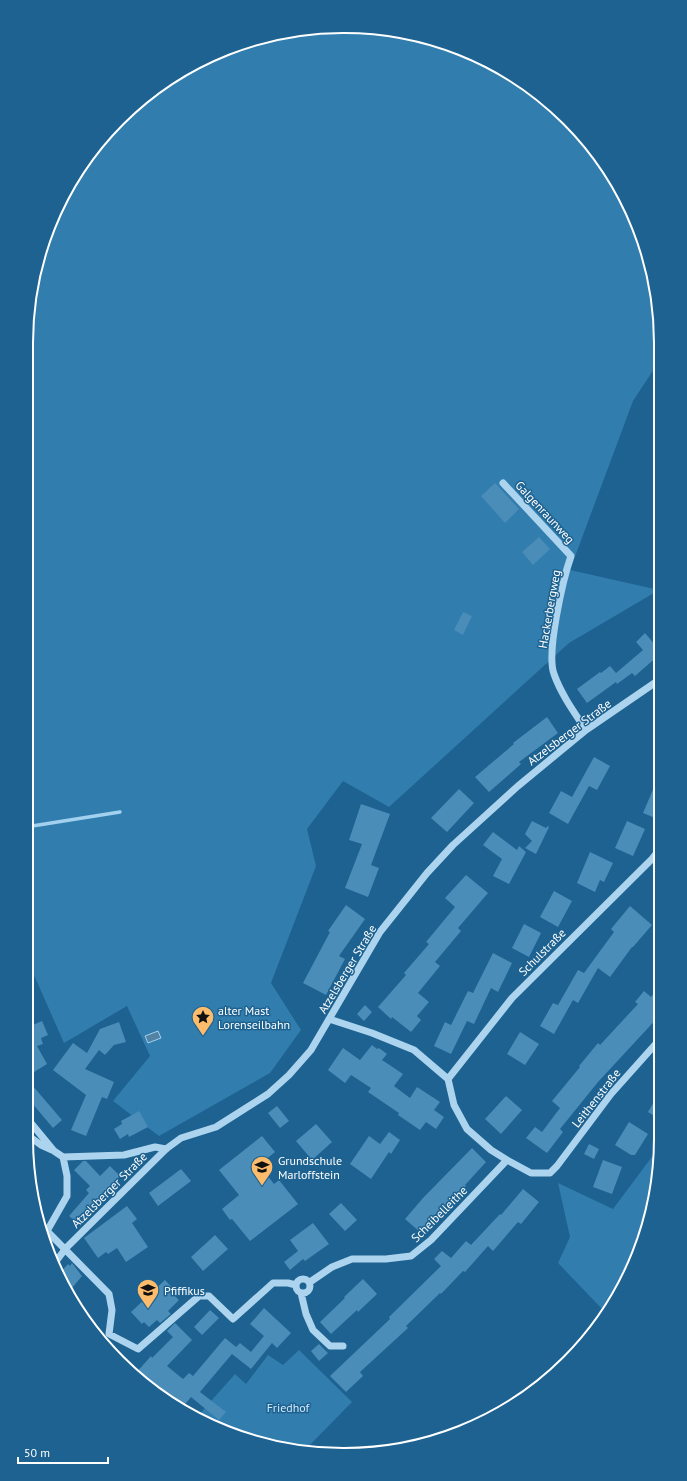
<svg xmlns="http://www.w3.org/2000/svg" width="687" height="1481" font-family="'PT Sans',sans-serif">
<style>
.green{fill:#317dae}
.water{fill:#5383a2;stroke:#a1d1ef}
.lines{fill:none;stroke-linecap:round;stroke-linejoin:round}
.stream{stroke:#a1d1ef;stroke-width:3.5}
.building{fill:#4a8db9}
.minor{stroke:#add4ee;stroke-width:7}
.labels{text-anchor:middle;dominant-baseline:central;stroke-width:3;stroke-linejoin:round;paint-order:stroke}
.street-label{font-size:12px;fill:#fff;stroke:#1d6290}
.poi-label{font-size:12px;fill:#fff;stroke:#1d6290;text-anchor:start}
.park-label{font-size:12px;fill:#d3ebfa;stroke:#1d6290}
.rim{fill:none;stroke:#fff;stroke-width:2}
</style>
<rect width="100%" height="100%" fill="#1d6290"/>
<path class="green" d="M343 26 405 32 465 50 537 91 595 150 637 222 658 302V363L633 401 570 570 659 590 569 643 389 807 343 781 307 829 316 866 271 983 301 1030 270 1073 159 1136 113 1101 150 1056 127 1006 64 1043 26 957V343L32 282 50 222 79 167 119 119 167 80 222 50 281 32Z
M660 1146 655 1199 637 1259 604 1311 558 1263 570 1237 558 1183 613 1209Z
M299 1350 352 1402 304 1451 282 1449 197 1417 235 1374 246 1384 268 1355 283 1365Z"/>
<path class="water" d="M158 1031 161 1038 148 1043 145 1036Z"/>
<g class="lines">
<path class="stream" d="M26 827 120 812"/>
</g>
<path class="building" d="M495 483 519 509 505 523 481 496Z
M539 537 550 549 533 565 522 552Z
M463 612 472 616 463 635 454 630Z
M645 633 655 645 659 641V655L635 676 632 673 617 684 616 682 587 703 577 689 600 672 601 673 610 666 616 673 643 650 636 642Z
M547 717 558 733 519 762 521 764 489 792 475 777 514 744 513 743Z
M594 757 610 766 597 790 589 786 568 824 549 813 561 791 572 797Z
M660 773V820L643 813Z
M459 789 474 803 447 832 431 818Z
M361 804 390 814 371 865 379 868 368 897 345 888 362 844 349 840Z
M532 821 546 828 548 826 549 827 536 854 525 848 532 841 525 834Z
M627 821 645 829 633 856 615 848Z
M493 832 517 850 519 846 526 852 509 884 493 876 502 859 483 845Z
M590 852 613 863 604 882 600 880 595 892 577 883Z
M466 875 488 893 458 928 461 931 435 962 440 966 418 993 429 1002 417 1016 421 1020 411 1032 392 1017 391 1019 378 1007 406 975 404 973 429 944 426 942 455 907 445 898Z
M554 891 572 901 558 927 540 917Z
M346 905 365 919 339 956 345 959 326 995 303 983 330 932 328 931Z
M630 906 652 925 633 947H632L610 977 598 968 578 1003 573 1000 554 1034 540 1026 553 1003 558 1005 578 970 584 973 614 932 611 929Z
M524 924 541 933 529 957 512 948Z
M493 953 512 963 498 992 491 988 474 1024 467 1021 451 1054 434 1046 445 1022 451 1025 468 991 473 993Z
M660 985 661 1014 598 1082 560 1129 563 1132 547 1153 526 1138 535 1127 542 1132 560 1108 552 1101 580 1067 579 1066 598 1043 600 1045 638 1004 635 1002 644 991 651 997Z
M365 1005 372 1012 364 1021 357 1014Z
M42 1021 48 1035 41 1038 43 1044 37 1046 47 1064 26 1077V1028Z
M119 1022 126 1042 114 1045 105 1055 99 1050 85 1069 114 1082 107 1099 102 1097 86 1136 71 1130 86 1095 53 1070 73 1043 87 1053 100 1029Z
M520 1032 539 1044 525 1065 507 1054Z
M372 1045 377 1049 379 1048 387 1054 382 1060 403 1074 394 1086 410 1098 417 1087 440 1102 434 1110 444 1117 436 1129 426 1122 420 1130 398 1115 399 1113 368 1092 371 1088 351 1075 345 1083 328 1070 343 1048 360 1060Z
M26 1078 62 1120 53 1128 26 1096Z
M661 1090V1120L648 1112Z
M506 1096 522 1110 501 1134 485 1119Z
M277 1106 289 1121 280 1128 268 1113Z
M139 1111 148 1127 129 1137 128 1134 120 1139 114 1129 122 1124 121 1121Z
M629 1122 648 1134 635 1155H631L615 1145Z
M316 1124 332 1142 312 1160 296 1141Z
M389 1132 400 1140 391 1154 389 1152 371 1179 350 1164 369 1136 380 1144Z
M262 1136 275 1152 259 1165 274 1184 279 1180 298 1204 250 1241 232 1219 230 1220 222 1209 239 1195 219 1170Z
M589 1144 599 1149 594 1159 584 1154Z
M472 1148 486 1162 465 1185 466 1186 444 1209 442 1207 420 1232 405 1219 423 1198Z
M603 1160 622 1167 612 1194 593 1187Z
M83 1161H86L100 1176 110 1166 120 1176 90 1208H91L78 1224 69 1216 89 1193 86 1190 90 1186 74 1170Z
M181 1169 191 1181 158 1206 149 1193Z
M523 1189 539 1202 521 1224 518 1222 493 1251 488 1246 465 1272 463 1271 441 1294 440 1293 406 1326 408 1328 360 1372 363 1376 346 1392 330 1376 390 1319 389 1317 441 1266 434 1259 442 1251 451 1258 466 1241 471 1245 500 1214 501 1215Z
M341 1203 357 1220 345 1231 329 1214Z
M127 1206 137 1219 132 1223 148 1247 126 1262 117 1248 108 1254 106 1252 98 1258 84 1238Z
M313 1223 329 1244 305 1261 303 1259 290 1270 284 1262 298 1251 290 1240Z
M215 1235 228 1249 203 1271 191 1257Z
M72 1263 82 1276 67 1294 59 1274 68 1264 70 1266Z
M363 1279 377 1294 358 1312 357 1310 331 1334 320 1322 345 1298 344 1297Z
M165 1280 177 1293 174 1295 179 1300 168 1311 171 1314 160 1323 157 1320 149 1327 144 1322 142 1324 131 1312Z
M264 1308 291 1333 277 1348 272 1343 251 1369 232 1354 205 1386 200 1392 226 1412 219 1420 191 1397 181 1409 136 1373 151 1356 152 1358 173 1337 167 1331 175 1323 192 1340 167 1366 183 1379 189 1373 193 1376 225 1338 236 1347 240 1343 251 1352 264 1336 250 1324Z
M210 1310 219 1318 202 1335 194 1327Z
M319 1344 328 1353 319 1361 311 1351Z"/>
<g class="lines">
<path class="minor" d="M503 483 571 556C563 579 546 653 554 674 561 694 574 712 586 730
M329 1019 372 1033 414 1050 448 1079 454 1105 467 1129 491 1150 507 1160 531 1173H550L557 1166 611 1094 661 1038
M448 1079 512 998 652 859 660 849
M26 1117 54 1151 63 1157 67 1176V1196L47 1231 109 1294 112 1310 109 1334 138 1349 199 1296H209L233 1319 273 1283H288L296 1285
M26 1134 41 1145 52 1150
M63 1157 124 1155 155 1147 166 1149
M54 1264 66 1248 166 1149 181 1138 216 1127 268 1094 289 1075 311 1050 380 932 427 873 453 845 518 786 586 730 659 680
M296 1286a7 7 0 1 1 14 0a7 7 0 1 1-14 0Z
M310 1282 332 1267 352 1259H386L411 1256 431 1240 507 1160
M301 1293 306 1314 313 1330 330 1346H343"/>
</g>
<defs>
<g id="sight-pin" transform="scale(1.15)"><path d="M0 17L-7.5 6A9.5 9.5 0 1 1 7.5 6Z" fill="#fdbc6c" stroke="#1d6290"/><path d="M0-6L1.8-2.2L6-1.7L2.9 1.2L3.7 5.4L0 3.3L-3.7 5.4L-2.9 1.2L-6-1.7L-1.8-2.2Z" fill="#111"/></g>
<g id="school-pin" transform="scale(1.15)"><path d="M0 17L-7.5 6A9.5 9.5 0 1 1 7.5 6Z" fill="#fdbc6c" stroke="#1d6290"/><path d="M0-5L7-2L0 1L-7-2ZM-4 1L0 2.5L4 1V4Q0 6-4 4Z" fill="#111"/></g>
</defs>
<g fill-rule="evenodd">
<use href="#sight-pin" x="203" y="1017"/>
<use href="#school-pin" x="262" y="1167"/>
<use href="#school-pin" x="148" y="1290"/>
</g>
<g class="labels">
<g class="street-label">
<text transform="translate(545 512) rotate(47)">Galgenraunweg</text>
<text transform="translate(549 609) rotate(-80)">Hackerbergweg</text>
<text transform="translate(569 732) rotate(-37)">Atzelsberger Straße</text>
<text transform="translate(542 952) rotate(-45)">Schulstraße</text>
<text transform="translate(347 969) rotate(-59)">Atzelsberger Straße</text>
<text transform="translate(596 1098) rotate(-52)">Leithenstraße</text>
<text transform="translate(109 1190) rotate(-45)">Atzelsberger Straße</text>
<text transform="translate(439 1214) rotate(-45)">Scheibelleithe</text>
</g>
<g class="poi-label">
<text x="218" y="1010">alter Mast<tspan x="218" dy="14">Lorenseilbahn</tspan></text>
<text x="278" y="1160">Grundschule<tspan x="278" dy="14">Marloffstein</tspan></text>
<text x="164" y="1290">Pfiffikus</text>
</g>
<g class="park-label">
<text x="288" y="1407">Friedhof</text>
</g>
</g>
<path d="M0 0H687V1481H0ZM343 33H344A310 310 0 0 1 654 343V1138A310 310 0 0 1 344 1448H343A310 310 0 0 1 33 1138V343A310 310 0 0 1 343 33Z" fill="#1d6290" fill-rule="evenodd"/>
<path class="rim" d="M343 33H344A310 310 0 0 1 654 343V1138A310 310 0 0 1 344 1448H343A310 310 0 0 1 33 1138V343A310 310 0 0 1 343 33Z"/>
<path d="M18 1457v6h90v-6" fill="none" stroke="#ffffff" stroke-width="2"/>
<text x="24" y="1457" font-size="12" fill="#ffffff" stroke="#1d6290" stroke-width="3" paint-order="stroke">50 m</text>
</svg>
